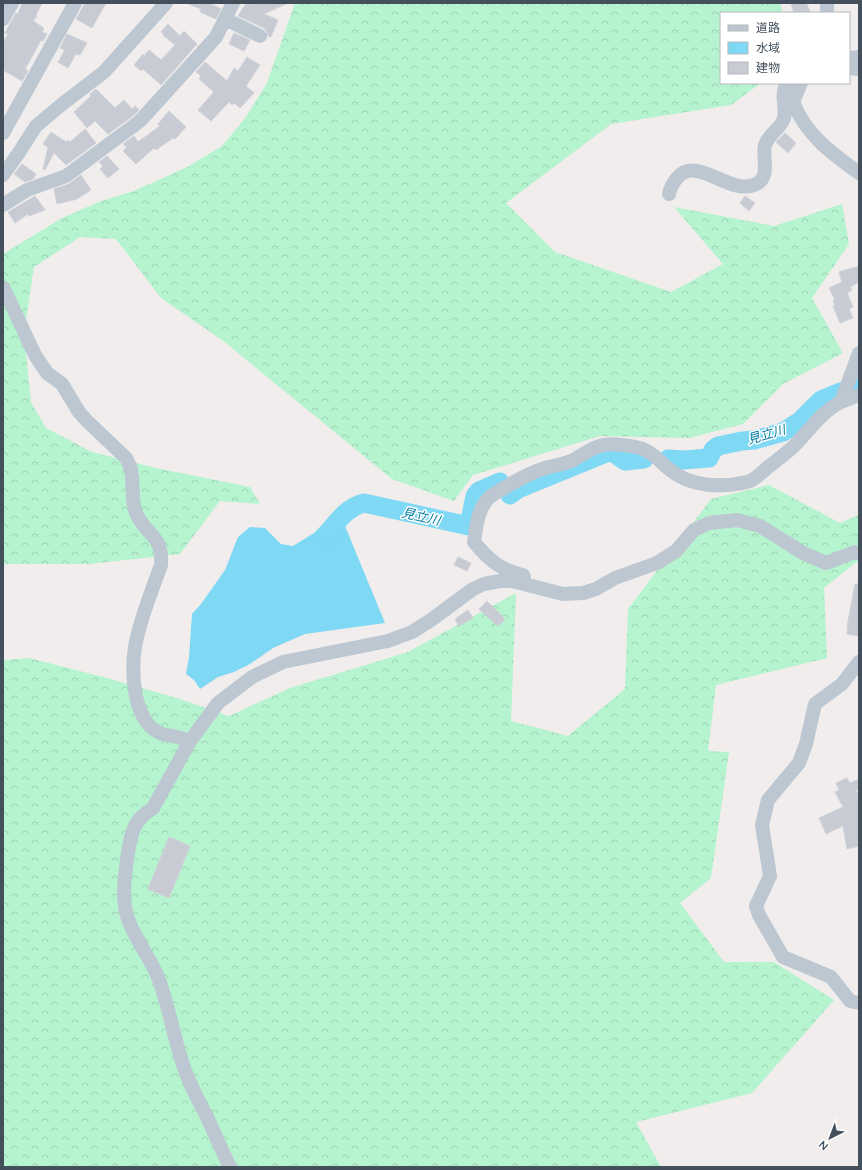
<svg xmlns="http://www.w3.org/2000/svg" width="862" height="1170" font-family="Quicksand,'Noto Sans JP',sans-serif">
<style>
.forest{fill:url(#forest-crowns)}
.water{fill:#7fd8f4}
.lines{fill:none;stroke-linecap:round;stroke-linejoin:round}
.river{stroke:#7fd8f4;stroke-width:19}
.building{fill:#c8cbd3;stroke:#d0d2d9}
.minor{stroke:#bcc7d1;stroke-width:14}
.labels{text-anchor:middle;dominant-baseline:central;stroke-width:3;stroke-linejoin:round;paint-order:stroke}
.water-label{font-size:13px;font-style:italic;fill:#027ba2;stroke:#fff}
</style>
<defs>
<pattern id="forest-crowns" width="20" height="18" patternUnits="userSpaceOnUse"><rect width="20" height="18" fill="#b6f3cf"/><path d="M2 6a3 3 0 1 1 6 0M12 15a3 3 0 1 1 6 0" fill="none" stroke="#9ed2b4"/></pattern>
</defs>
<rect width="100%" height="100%" fill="#f0edec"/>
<path class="forest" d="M295 3H780L783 13H721V83H761L731 105 611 124 506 203 555 252 671 292 723 264 674 207 774 226 842 204 849 244 812 298 843 353 783 384 743 424 689 438 600 436 473 475 454 501 392 479 222 340 161 298 116 239 80 237 34 267 24 333 31 402 46 428 92 452 156 468 250 487 260 504 220 501 180 554 89 564H3V254L62 218 101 201 134 191 187 167 222 146 246 117 267 83Z
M769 485 840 523 859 515V560L824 588 827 658 716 685 708 751 729 752 711 878 680 903 724 962H774L834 1000 752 1093 636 1122 661 1167H3V660L29 658 107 678 180 699 229 716 290 688 408 652 516 593 511 721 568 736 625 689 628 609 711 499Z"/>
<path class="water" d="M338 509 385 623 305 634 273 648 250 664 234 672 218 677 200 689 194 680 186 674 189 657 192 614 201 604 225 570 238 537 250 527 265 528 281 544 293 546 314 533Z"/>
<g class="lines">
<path class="river" d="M668 459 684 460 709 458 713 450 718 446 742 441 754 440 783 432 800 421 821 400 838 393 859 387
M510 495 518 489 611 451 625 461 644 459
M326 535C337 522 347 507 364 503L469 526 475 496 479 491 500 482"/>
</g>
<path class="building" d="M22 3H42L36 15 37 16 33 21 44 28 42 32 47 34 43 41 41 40 25 69 28 71 22 81 3 70V42L8 34 5 33 16 13 18 14Z
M85 3H106L92 28 76 19Z
M186 3H209L221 9 216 19 200 12 201 9Z
M254 3H288L264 14 278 20 271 37 268 36 267 32 264 28 238 16 245 5Z
M791 3H806L810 11 805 13H794Z
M168 24 180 36 184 31 197 44 161 85 143 69 141 71 134 65 143 54 144 56 149 50 161 60 175 45 163 35 164 34 161 32Z
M234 33 250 40 244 51 229 44Z
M67 34 87 43 80 55 76 54 68 68 58 62 65 50 60 48Z
M247 57 260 65 246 86 254 93 240 108 234 103 232 105 229 102 211 121 198 110 214 92 199 79 201 76 196 72 205 62 227 81 234 68 238 71Z
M96 89 115 108 124 100 132 109 135 106 139 110 134 115 108 134 95 121 87 128 74 112 91 96 90 94Z
M169 111 186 127 175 139 173 138 156 150 154 148 136 164 123 151 127 147 123 144 134 136 138 142 160 126 158 124Z
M85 129 96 143 66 165 54 153 45 170 43 169 48 147 43 144 51 132 66 142 68 140 70 142Z
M785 133 796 143 788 153 776 142Z
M107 156 119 169 108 178 100 169 103 166 99 162Z
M22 164 36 174 33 179 25 182 14 174Z
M81 175 91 190 77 199 57 204 54 189 69 184Z
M35 196 45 210 29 216 28 214 15 223 8 212Z
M745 196 755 203 749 211 740 203Z
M859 266V282L850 287 852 290 847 293 853 307 849 309 853 318 840 323 833 306 835 305 833 301 835 300 829 288 842 282 839 272Z
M458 557 471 563 467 571 454 565Z
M855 584H859V636L847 634 848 621Z
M487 601 505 619 500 625 498 624 496 625 495 624 479 609Z
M468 610 473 618 459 626 455 619Z
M847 778 850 783 859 779V789L856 790 859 797V846L847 849 843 826 826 834 819 818 843 807 835 792 839 790 836 783Z
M169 837 190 846 169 898 148 889Z"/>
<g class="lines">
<path class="minor" d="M827 3V13
M3 19 12 3
M225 19 260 36
M849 58 859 57
M849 68 859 69
M801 83 793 102C806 135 831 153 859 173
M3 133 75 3
M3 175 18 154 36 126 61 105 104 72 166 3
M669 194C670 188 673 183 677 178 697 154 730 197 756 184 771 177 762 158 765 145 769 133 781 129 784 118 787 105 779 94 788 83
M3 205 27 190 66 176 140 121 216 37 233 3
M3 287 35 355 47 373 62 384 79 412 86 420 126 458C137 475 129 495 136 513 146 536 163 534 161 565 152 590 139 622 135 647 131 672 133 719 158 732 162 735 167 735 173 736 178 737 184 739 190 741
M841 402 859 395
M524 577 523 575C500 570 489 560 474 542 476 527 478 506 491 496 507 486 526 474 545 468 554 465 562 465 571 461 582 456 591 447 604 445 613 443 634 446 643 449 653 453 661 462 669 469 690 487 721 488 747 482 755 480 761 473 767 468 776 461 785 454 793 447 809 431 821 412 841 402L859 353
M859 662 842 684 815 704 806 744 799 763 768 800 762 825 770 876 756 906 759 915 783 957 831 977 850 1001 859 1003
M230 1167C222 1151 215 1134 207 1117 200 1103 192 1089 186 1073 174 1042 170 1008 158 977 149 955 127 928 125 906 122 889 128 843 134 828 138 819 145 813 153 808L190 741 218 703 252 677 283 662 388 641 412 632 431 620 473 589 484 584 500 581H512L563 594 583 593 596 589 615 578 657 563 676 551 694 530 709 523 737 520 760 526 803 553 826 563 855 552 859 553"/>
</g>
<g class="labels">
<g class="water-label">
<text transform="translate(766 434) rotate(-16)">見立川</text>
<text transform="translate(421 516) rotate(13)">見立川</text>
</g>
</g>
<rect width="862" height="1170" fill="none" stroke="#43505c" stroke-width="8"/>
<rect x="720" y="12" width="130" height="72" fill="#ffffff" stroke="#b4b9be"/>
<rect x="728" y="25" width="20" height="6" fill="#bcc7d1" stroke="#b4b9be"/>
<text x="756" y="32" font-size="12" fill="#43505c">道路</text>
<rect x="728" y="42" width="20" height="12" fill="#7fd8f4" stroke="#b4b9be"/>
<text x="756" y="52" font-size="12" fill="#43505c">水域</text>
<rect x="728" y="62" width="20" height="12" fill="#c8cbd3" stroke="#b4b9be"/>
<text x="756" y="72" font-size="12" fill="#43505c">建物</text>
<g transform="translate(830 1138) rotate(222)" stroke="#ffffff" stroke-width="3" paint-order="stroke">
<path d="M0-3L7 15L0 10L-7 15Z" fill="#43505c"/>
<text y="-6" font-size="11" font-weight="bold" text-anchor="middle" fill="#43505c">N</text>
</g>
</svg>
